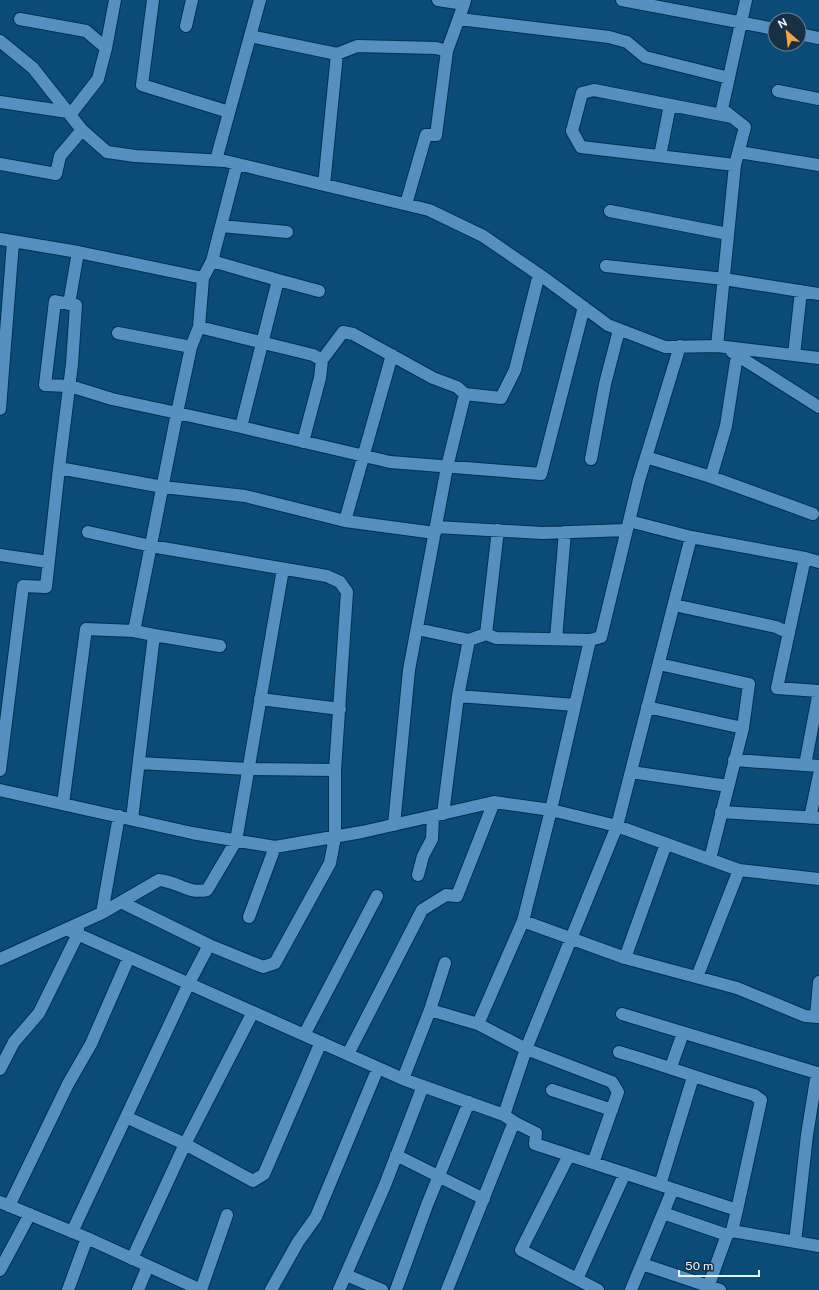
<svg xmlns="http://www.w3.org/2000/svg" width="819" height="1290" font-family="'Public Sans',sans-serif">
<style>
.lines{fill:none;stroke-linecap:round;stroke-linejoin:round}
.minor-casing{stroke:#003051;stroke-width:14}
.minor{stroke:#5690c1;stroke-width:12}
</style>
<rect width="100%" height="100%" fill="#0a4b78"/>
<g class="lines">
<g class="minor-casing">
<path id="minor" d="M153 0 142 85 229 112
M438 0 464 4 465 0
M622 0 775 29
M20 19 86 31 106 48 115 0
M459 19 609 37 627 42 645 57 729 78
M186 26 192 0
M799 34 819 38
M250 36 337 54 357 46 436 48 447 51 436 135H426L406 204
M0 41 33 68 82 130 107 152 135 156 225 161 429 210 483 236 547 280 608 325 665 347 717 346 819 358
M447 51 464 4
M778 91 819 99
M0 102 68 112
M70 115 98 79 106 48
M732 117 594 90 582 93 572 131 581 147 735 165
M739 152 819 165
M660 156 670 105
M216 160 260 0
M0 164 56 174 60 156 82 130
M324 185 337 54
M610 211 728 234
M221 226 287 232
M0 239 78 252 203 278 212 261
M78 252 69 304 55 301 45 385 70 386 112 399 177 413 191 347 199 327 203 278
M606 266 724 279 819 294
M278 280 319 291
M69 304 76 305 72 364 59 468 163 487 245 496 345 521 435 533
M199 327 313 355 322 360
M118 333 191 347
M717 346 735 165 745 127 722 109 746 0
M732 352 819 407
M794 355 801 291
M0 409 13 242
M241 427 390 462 541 474 584 307
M303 442 320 378 322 360 343 332 353 334 433 378 457 387 465 394 501 398 515 370 539 274
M646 457 711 477 813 514
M591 459 605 384 619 330
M711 477 726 426 737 355
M345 521 392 355
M629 521 691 537
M436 527 542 533 627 530
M88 532 151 546 327 576 340 582 347 592 335 770V837L330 863 275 963 263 967 209 945 121 902
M0 555 48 562
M805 558 691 537 617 826 739 870 819 879
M674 605 776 627 789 633
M417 629 469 640 486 634 496 638 590 640
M486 634 498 530
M154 635 220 646
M556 639 565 532
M659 664 749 684 743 728
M818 691 777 688 805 558 819 562
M458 696 575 705
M260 699 340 709
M647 707 743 728 710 859
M734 760 805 765 819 691
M139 763 248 769 335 770
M805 765 819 766
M0 770 23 586 46 587 59 468
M631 772 728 786
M0 790 192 833 275 847 362 832 494 802 551 810 523 921 478 1024 430 1010 403 1079
M63 804 86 629 134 631 177 413 241 427 278 280 212 261 237 164
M721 812 819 818
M443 814 458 696 469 640
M810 818 819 775
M132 819 154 635 134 631
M394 825 409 670 447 467 465 394
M418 875 423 856 432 839 433 816
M102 913 159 880C179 882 187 894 207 890L236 841 283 569
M249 917 275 847
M523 921 625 958 737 988 805 1016 819 1017
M66 929 403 1079 504 1115 514 1122 447 1290
M625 958 666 844
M0 959 102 913 119 816
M697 977 739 870
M430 1010 445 963
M622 1014 817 1073
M816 1017 819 982
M478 1024 526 1049 612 1082 618 1092 593 1163
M304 1035 377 896
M619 1052C664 1065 708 1082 754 1095L761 1100 737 1210
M348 1054 422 910 446 895 457 896 494 802
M671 1067 683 1033
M0 1069 14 1042 39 1013 78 934 75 933 78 929
M552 1090 612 1110
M504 1115 526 1049 617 826 551 810 590 640 601 637 639 480 680 346
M126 1117 185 1144 253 1181 264 1174 321 1042
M514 1122 536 1133 535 1144 737 1210 732 1231 819 1246
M396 1155 484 1199
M569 1155 521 1250 598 1290
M660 1185 693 1077
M0 1202 87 1238 68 1290
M9 1206 68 1084 91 1044 129 957
M663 1213 727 1235
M72 1232 189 983 209 945
M87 1238 201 1290
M795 1242 807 1135 817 1073H819
M132 1259 185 1144 253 1012
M642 1264 720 1290
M0 1270 30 1214
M346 1275 382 1290
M577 1279 625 1173
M138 1290 148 1266
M201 1290 227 1215
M271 1290 298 1242 316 1217 378 1068
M339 1290 385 1185 423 1086
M396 1290 427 1205 469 1102
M631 1290 673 1189
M707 1290 727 1235 732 1231"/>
</g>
<use href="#minor" class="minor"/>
</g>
<g transform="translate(787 32) rotate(332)"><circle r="19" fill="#173044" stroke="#6b7e8f"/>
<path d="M0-3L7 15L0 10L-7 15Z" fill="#f5a345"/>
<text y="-6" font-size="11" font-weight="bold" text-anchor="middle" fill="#e8f4ff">N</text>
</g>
<path d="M679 1270v6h80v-6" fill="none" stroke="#e8f4ff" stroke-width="2"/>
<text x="685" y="1270" font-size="12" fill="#e8f4ff" stroke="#173044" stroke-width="3" paint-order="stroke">50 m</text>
</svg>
